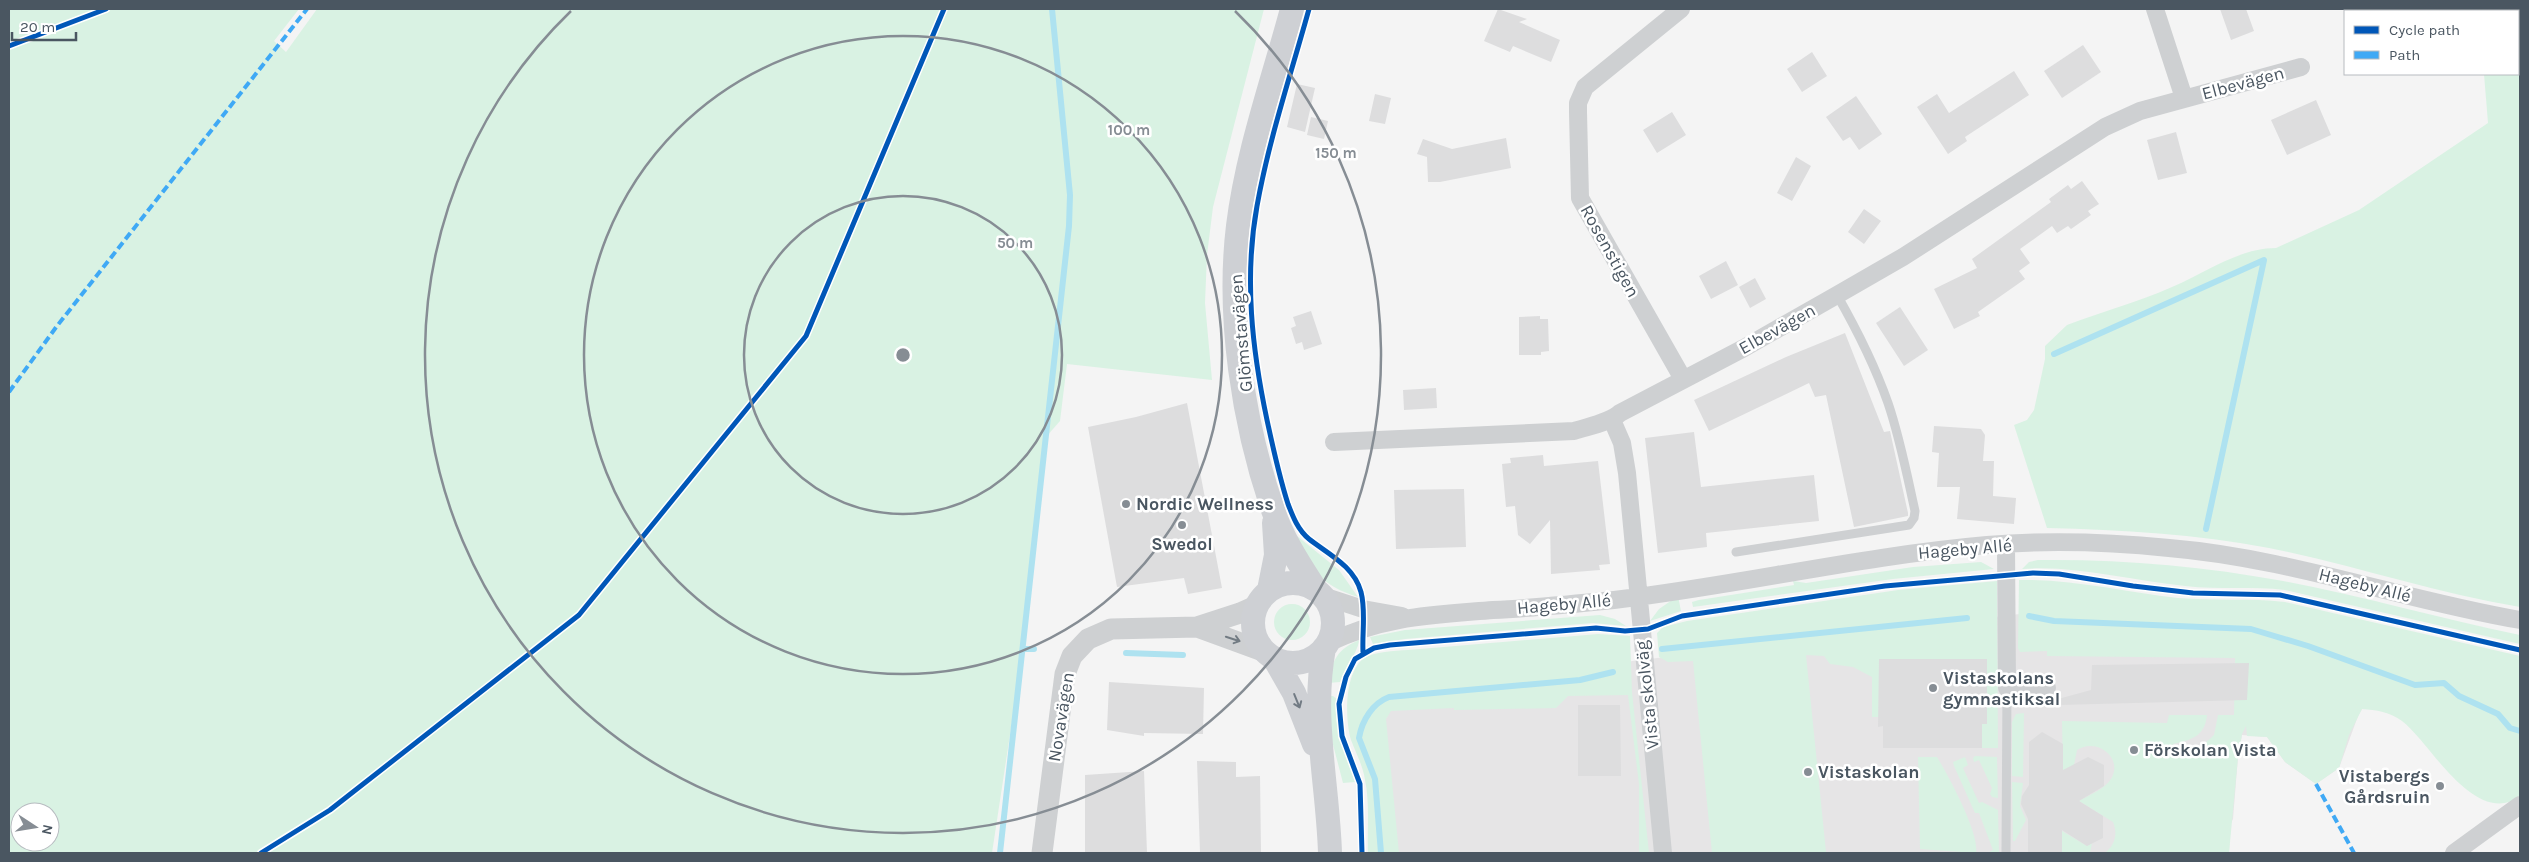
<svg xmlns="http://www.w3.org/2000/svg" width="2529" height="862" font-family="Karla,sans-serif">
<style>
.education{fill:#e6e5e6}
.green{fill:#d9f2e3;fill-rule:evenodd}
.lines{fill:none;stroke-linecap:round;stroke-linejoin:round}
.stream{stroke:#aee2f0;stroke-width:6}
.building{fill:#ddddde}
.service{stroke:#ced0d2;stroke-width:9}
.minor{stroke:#ced0d2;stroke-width:18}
.tertiary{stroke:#ced0d2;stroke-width:21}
.secondary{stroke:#ced0d4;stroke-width:24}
.quiet{stroke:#3fa9f5;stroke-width:4;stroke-dasharray:8 4;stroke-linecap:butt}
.cycleway-casing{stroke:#fff;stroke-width:8}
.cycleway{stroke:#0057b8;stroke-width:5}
.oneway{stroke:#727b83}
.oneway2{stroke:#727b84}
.ring{fill:none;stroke:#868d94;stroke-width:2.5}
.poi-dot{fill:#868d94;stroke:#fff;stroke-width:2}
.labels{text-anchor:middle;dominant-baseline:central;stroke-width:5;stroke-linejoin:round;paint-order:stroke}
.street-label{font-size:18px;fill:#4a5661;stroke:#fff}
.poi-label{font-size:18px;font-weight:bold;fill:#4a5661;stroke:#fff;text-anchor:start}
.centre{fill:#868d94;stroke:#fff;stroke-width:2.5}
.ring-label{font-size:15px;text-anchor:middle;font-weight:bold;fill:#868d94;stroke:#fff;stroke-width:5;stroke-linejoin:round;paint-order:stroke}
</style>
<rect width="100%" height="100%" fill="#f4f4f4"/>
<path class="education" d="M2036 612 2236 630 2373 690 2358 716 2339 768 2316 784 2285 762 2267 737 2242 735 2238 757 2233 819 2230 825 2229 853H1389L1378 692Z"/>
<path class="green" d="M9 9H299L274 41 286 52 317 9H1264L1213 207 1207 255 1205 303 1212 380 1067 364 1060 421 1046 437 1023 649 992 853H9ZM20 812H50V842H20Z
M2488 9H2520V607C2435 593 2354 565 2269 548 2196 534 2122 530 2047 528L2014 425 2027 420 2034 410 2045 359V346L2067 325C2101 312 2138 302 2172 287 2205 273 2239 248 2276 248L2359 210 2488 123 2484 74H2518V11H2485Z
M1297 536 1339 570 1358 597C1320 585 1313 571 1297 536Z
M2038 560C2120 559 2202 566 2283 581 2363 596 2441 619 2520 635V644L2285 590C2252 586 2219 590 2185 586 2132 581 2076 565 2022 569L2029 562Z
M1981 562 1994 569 1893 579 1693 607 1692 602 1699 600 1794 585 1793 581 1806 583 1913 567Z
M2019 580C2073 579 2125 592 2178 598 2214 601 2250 598 2285 602L2520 656V797C2473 827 2431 743 2402 721 2390 712 2376 710 2362 709L2349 735 2339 768 2316 784 2285 762 2267 737 2247 736 2246 726 2242 734 2238 757 2229 853H2105C2115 845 2118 834 2113 822L2079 801C2089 795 2105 789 2111 779 2124 757 2096 737 2077 750L2074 765 2063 771 2062 721 2167 723 2169 715H2207C2205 736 2192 740 2173 744L2174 754C2191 752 2202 747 2214 735L2218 715H2234L2235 658 2047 656V651L2020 652 2018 648Z
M1997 581 1998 748H1982V724H1987L1986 659H1879V717H1872V677L1853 667 1830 664 1824 656 1806 655 1826 852 1712 853 1693 661 1668 662 1659 657 1657 633 1663 627 1687 621 1898 590Z
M1678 596 1681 611 1650 621 1659 609Z
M1274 622a18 18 0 1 1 36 0a18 18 0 1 1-36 0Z
M1600 615 1615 619 1626 626 1593 623 1405 639 1373 644 1370 637 1405 630Z
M1598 634 1630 636 1632 692 1649 853H1639V784L1628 695 1568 696 1556 708 1454 710V708L1391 711 1386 719 1399 853H1368C1367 830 1370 803 1365 780 1363 766 1356 753 1351 740 1345 720 1344 674 1363 659 1375 651 1394 651 1408 650Z
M1359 640C1359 650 1344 670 1340 682L1328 683C1333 660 1336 650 1359 640Z
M1328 696H1333L1337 699C1332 728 1347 755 1355 782L1343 783 1330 733Z
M2024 713 2023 777 2012 776V722L2016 714Z
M1975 756 1997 757 1998 798 1992 797 1990 794 1992 788 1979 760 1974 762 1973 758Z
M1918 757H1937C1948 775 1980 834 1976 853L1920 849Z
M1965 757 1968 765 1963 768 1979 803 1982 802 1998 810 1999 853H1988L1993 850 1979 813H1975L1954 766 1953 762Z
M2012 782 2023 783 2020 806 2026 820 2015 841H2013Z
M2062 831 2087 846 2092 843 2090 853H2062Z"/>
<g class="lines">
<path class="stream" d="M2054 354 2264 260 2206 529
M2029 616 2054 621 2251 629 2308 646 2415 685 2444 683 2459 696 2498 714 2510 728 2520 731
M1023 649H1034
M1662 649 1967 618
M1126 653 1183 655
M1000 853 1069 226 1070 195 1052 9
M1381 853 1375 779 1359 738C1362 720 1373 703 1389 697L1580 680 1613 672"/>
</g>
<path class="building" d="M1498 9 1527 19 1519 22 1560 40 1551 62 1513 46 1510 52 1484 41Z
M2220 9H2246L2254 31 2231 40Z
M2083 45 2101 72 2062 98 2044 71Z
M1812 52 1827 76 1802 92 1787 69Z
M2014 71 2029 95 1965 137 1967 141 1948 154 1917 107 1937 94 1949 113Z
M1297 84 1315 88 1305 132 1287 127Z
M1375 94 1391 98 1385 124 1369 121Z
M1856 96 1882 134 1859 150 1850 137 1843 141 1826 117Z
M2316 100 2331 135 2287 155 2271 120Z
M1672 112 1686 135 1657 153 1643 130Z
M1311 117 1328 121 1324 139 1307 135Z
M2176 132 2187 173 2158 180 2147 140Z
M1506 138 1511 168 1440 182H1428L1427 157 1417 154 1423 139 1452 149Z
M1796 157 1811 166 1792 201 1777 193Z
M2082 181 2099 204 2088 211 2091 215 2071 229 2068 226 2057 233 2052 226 2020 249 2030 263 2019 271 2025 279 1978 312 1980 316 1954 329 1934 289 1977 268 1972 259 2051 202 2049 199 2068 185 2071 189Z
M1864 209 1881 221 1864 244 1848 232Z
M1726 261 1738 285 1711 299 1699 276Z
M1755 278 1766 299 1750 308 1739 287Z
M1900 307 1928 350 1904 366 1876 323Z
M1311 311 1322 344 1304 350 1302 342 1296 344 1291 328 1296 326 1293 317Z
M1540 316V319H1548L1549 351 1541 352V355H1519V317Z
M1845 333 1884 432 1890 431 1908 513V516L1854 527 1826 395 1815 397 1809 383 1709 431 1694 400 1786 357Z
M1436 388 1437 408 1404 410 1403 390Z
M1187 403 1222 588 1188 594 1184 578 1117 587 1088 427 1136 417Z
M1934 426 1981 429 1985 435 1983 461H1994L1993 496 2016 498 2014 524 1957 519 1960 487H1937L1939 453 1932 452Z
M1694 432 1701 487 1814 475 1819 521 1706 533 1707 547 1658 553 1645 438Z
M1543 455 1544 466 1598 461 1610 564 1599 565 1600 570 1551 574 1550 520 1530 544 1518 535 1515 506 1506 507 1502 464 1511 463 1510 458Z
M1464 489 1466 547 1396 549 1394 490Z
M1879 659H1987V724H1982V748H1883V726L1878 727Z
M2249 663 2247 700 2059 705 2058 699 2091 690 2092 665Z
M1109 682 1204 688 1203 734 1144 733V736L1107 730Z
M1578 705H1620L1621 776H1578Z
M2042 732 2063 744V770L2088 757 2104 765V786L2079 801 2103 816V838L2087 846 2062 830V853H2028V819L2021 804 2022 796 2029 785V742Z
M1197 761 1236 762V777L1260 776 1261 853H1200Z
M1144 771 1147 853H1085V775Z"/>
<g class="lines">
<path class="service" d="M1736 552 1909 525 1914 518 1915 511C1907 475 1900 438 1888 403 1875 366 1857 330 1837 295
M2006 853 2007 688"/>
<path class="minor" d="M1681 9 1585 87 1578 103V112L1580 198 1683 379
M2155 9 2184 98
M1612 420 1622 443 1627 473 1663 853
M1334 442 1574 431C1589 426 1609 423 1620 413L1744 348 1837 295 1903 257 2105 127 2140 111 2301 67
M2006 544 2007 688H2047
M1323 596 1363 609 1402 616
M1328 643C1383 616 1433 615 1493 610 1534 608 1574 604 1614 600 1739 585 1862 556 1987 545 2047 540 2110 542 2169 548 2289 558 2403 600 2520 620
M2454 853 2520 805"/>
<path class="tertiary" d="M1197 627 1240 613 1258 605
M1042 853 1065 674 1072 656 1088 639 1111 629 1197 627 1268 653"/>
<path class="secondary" d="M1292 9C1273 80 1247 152 1238 226 1227 317 1243 423 1273 510 1282 538 1300 565 1316 590
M1253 623a40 40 0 1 1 80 0a40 40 0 1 1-80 0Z
M1269 590 1276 555 1274 523
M1324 648C1311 717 1328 785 1330 853
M1274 658 1294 693 1314 744"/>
<path class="quiet" d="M9 392 57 326 307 9
M2316 784 2354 853"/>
<g class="cycleway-casing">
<path id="cycleway" d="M1309 9C1291 74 1269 139 1257 206 1244 278 1252 349 1267 420 1273 448 1279 476 1288 504 1293 517 1298 530 1309 539 1328 554 1354 566 1361 592 1366 611 1362 632 1363 652
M9 46 106 9
M261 853 330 810 579 615 806 336 944 9
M1362 853 1360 784 1342 736 1339 704 1346 677 1355 659 1374 648 1390 645 1596 628 1625 631 1648 629 1682 616 1885 586 2033 573 2059 574 2133 586 2193 593 2280 595 2520 650"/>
</g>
<use href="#cycleway" class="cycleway"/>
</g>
<defs><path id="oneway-shaft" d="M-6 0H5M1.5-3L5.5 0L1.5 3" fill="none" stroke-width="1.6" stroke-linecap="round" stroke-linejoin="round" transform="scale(1.25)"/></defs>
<use class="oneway" href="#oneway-shaft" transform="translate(1233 639) rotate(18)"/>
<use class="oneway2" href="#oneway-shaft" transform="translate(1297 701) rotate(68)"/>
<g class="ring">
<circle cx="903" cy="355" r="159"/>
<circle cx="903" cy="355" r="319"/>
<path d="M1235 11A478 478 0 1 1 571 11"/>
</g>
<g class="poi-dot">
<circle cx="1126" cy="504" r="5"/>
<circle cx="1182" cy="525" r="5"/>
<circle cx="1933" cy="688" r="5"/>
<circle cx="2134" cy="750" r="5"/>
<circle cx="1808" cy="772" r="5"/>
<circle cx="2440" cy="786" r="5"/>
</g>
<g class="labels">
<g class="street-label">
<text transform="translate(2243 83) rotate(-15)">Elbevägen</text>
<text transform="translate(1610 251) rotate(61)">Rosenstigen</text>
<text transform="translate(1777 329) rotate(-29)">Elbevägen</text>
<text transform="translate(1241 333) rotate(-95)">Glömstavägen</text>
<text transform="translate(1965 549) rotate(-5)">Hageby Allé</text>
<text transform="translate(2365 585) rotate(14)">Hageby Allé</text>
<text transform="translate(1564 604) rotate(-5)">Hageby Allé</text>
<text transform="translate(1647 695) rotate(-96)">Vista skolväg</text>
<text transform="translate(1061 717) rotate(-81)">Novavägen</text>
</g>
<g class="poi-label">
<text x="1136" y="504">Nordic Wellness</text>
<text x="1182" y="544" text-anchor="middle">Swedol</text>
<text x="1943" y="678">Vistaskolans<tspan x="1943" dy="21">gymnastiksal</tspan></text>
<text x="2144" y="750">Förskolan Vista</text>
<text x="1818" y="772">Vistaskolan</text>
<text x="2430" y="776" text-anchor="end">Vistabergs<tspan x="2430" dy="21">Gårdsruin</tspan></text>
</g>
</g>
<circle cx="903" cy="355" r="8" class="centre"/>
<g class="ring-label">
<text x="1129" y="135">100 m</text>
<text x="1336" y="158">150 m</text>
<text x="1015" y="248">50 m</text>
</g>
<rect width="2529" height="862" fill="none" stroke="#4a5661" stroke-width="20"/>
<rect x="2344" y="10" width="175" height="65" fill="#ffffff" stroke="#b7bbc0"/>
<rect x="2354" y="26" width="25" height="8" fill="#0057b8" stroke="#b7bbc0"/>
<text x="2389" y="35" font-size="15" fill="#4a5661">Cycle path</text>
<rect x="2354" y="51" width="25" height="8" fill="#3fa9f5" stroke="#b7bbc0"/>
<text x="2389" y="60" font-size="15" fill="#4a5661">Path</text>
<g transform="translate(35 827) rotate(102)"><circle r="24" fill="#ffffff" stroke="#b7bbc0"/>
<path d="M0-4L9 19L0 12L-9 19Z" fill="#868d94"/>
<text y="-8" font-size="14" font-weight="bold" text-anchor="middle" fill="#4a5661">N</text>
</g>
<path d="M12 32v8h64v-8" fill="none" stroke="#4a5661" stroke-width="2.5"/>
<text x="20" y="32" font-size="15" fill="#4a5661" stroke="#ffffff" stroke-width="4" paint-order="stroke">20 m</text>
</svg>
